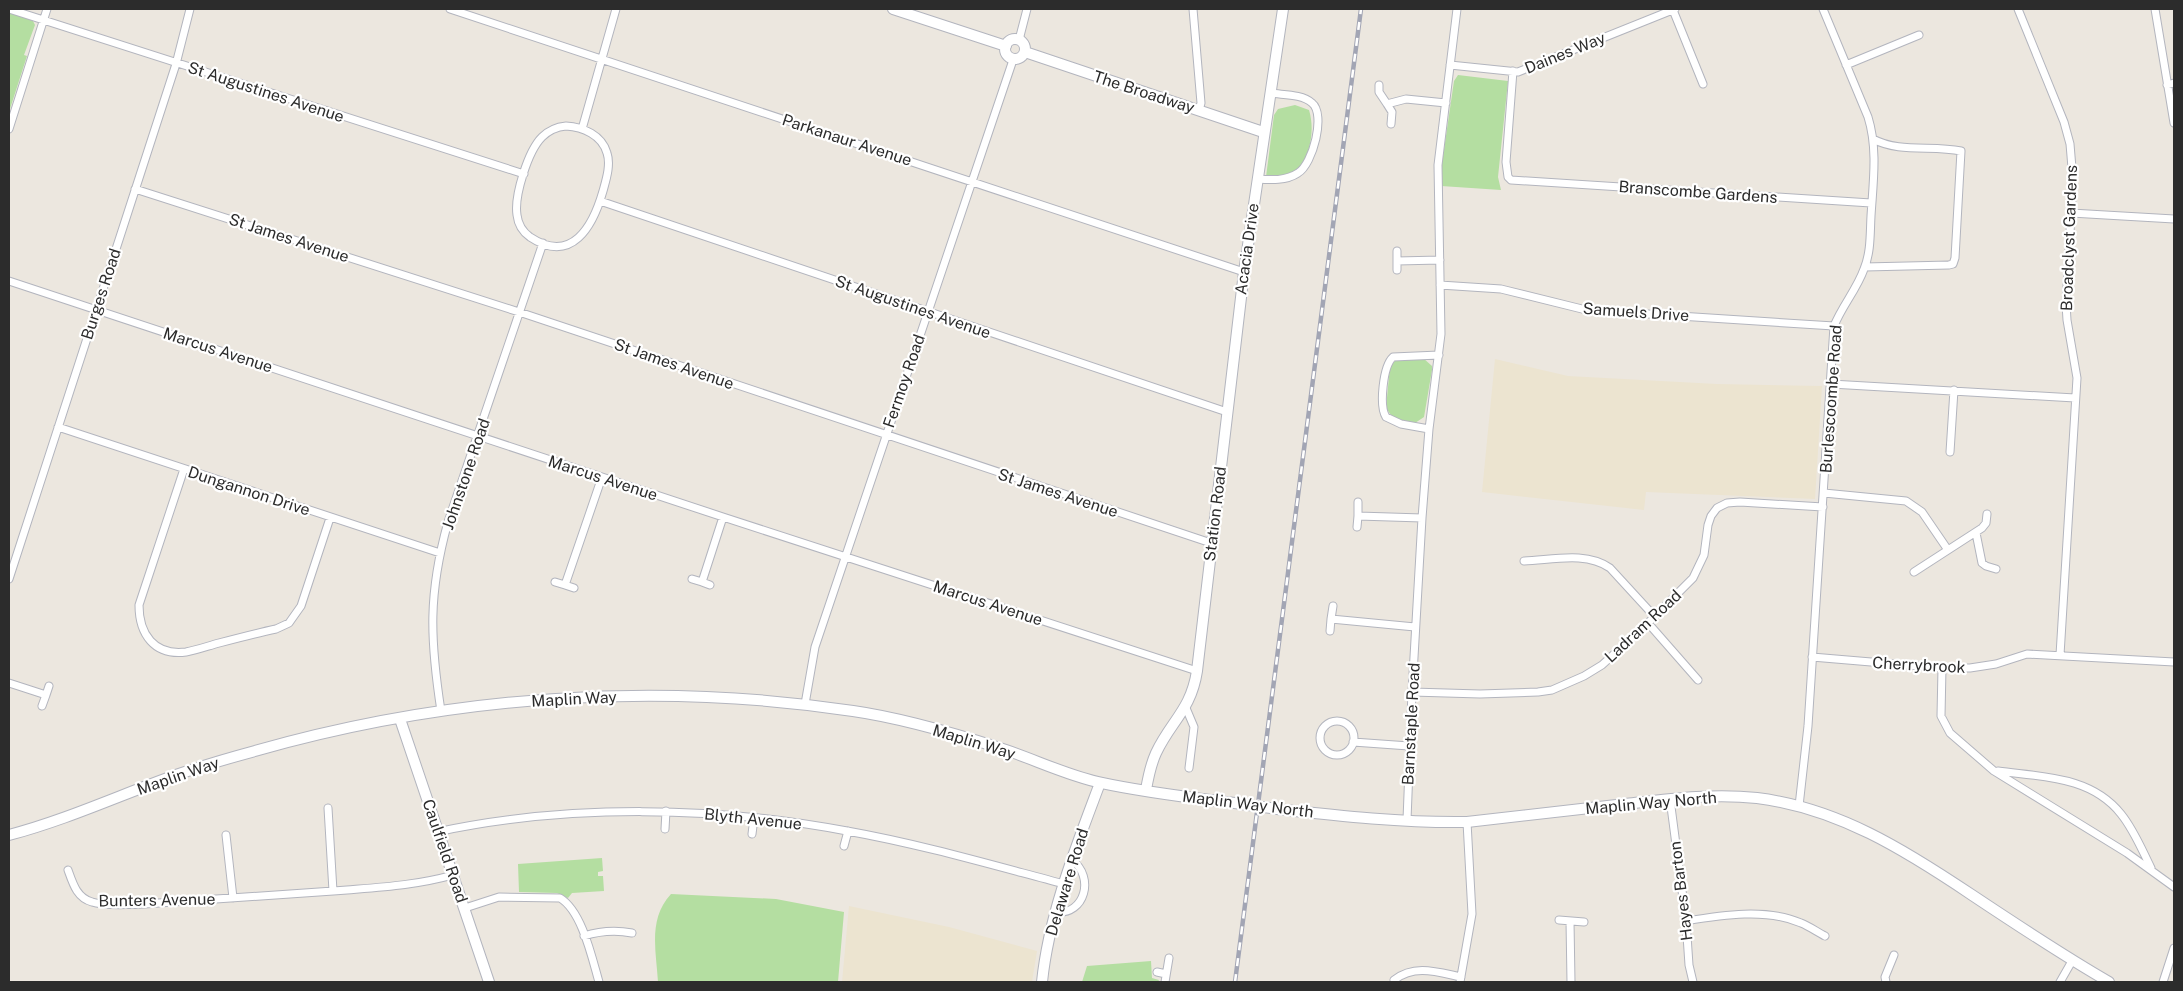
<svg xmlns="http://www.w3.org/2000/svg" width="2183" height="991" font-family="'Public Sans',sans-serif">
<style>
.education{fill:#ece4d0}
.green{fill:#b4dea1}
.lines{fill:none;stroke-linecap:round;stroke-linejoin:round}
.street-casing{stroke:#b3b5be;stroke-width:9}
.secondary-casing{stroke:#b3b5be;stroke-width:12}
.street{stroke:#fff;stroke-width:7}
.secondary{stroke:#fff;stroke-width:10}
.rail-casing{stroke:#a2a5b4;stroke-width:4.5}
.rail{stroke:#fff;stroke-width:2.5;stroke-dasharray:8;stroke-linecap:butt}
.secondary-bridge-casing{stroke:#b3b5be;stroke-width:12;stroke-linecap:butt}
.secondary-bridge{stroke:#fff;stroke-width:10}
.labels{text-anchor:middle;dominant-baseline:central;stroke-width:4.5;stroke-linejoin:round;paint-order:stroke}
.street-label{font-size:16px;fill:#2c2c2c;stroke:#fff}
</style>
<rect width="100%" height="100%" fill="#ece7df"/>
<path class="education" d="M1495 359 1568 376 1717 384 1822 386 1815 499 1646 492 1644 510 1482 492Z
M849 906 949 927 1037 951 1032 982H842Z"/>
<path class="green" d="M9 12 33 21 35 25 24 55 27 56 9 112Z
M1458 75 1508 81 1498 177 1501 190 1441 186 1440 177 1454 81Z
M1295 105 1309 110C1315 130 1310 150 1302 168L1279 178 1266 177 1274 115 1278 109Z
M1423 358 1432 366V370L1424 417 1415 423 1393 418 1386 408 1390 366 1397 359Z
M602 858 603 871 598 872V876H603L604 891 572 893 568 898 557 893 519 892 518 864Z
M671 894 776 899 844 912 838 982H658C656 950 648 919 671 894Z
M1151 961 1152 978 1159 980 1158 982H1082L1087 966Z"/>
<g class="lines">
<g class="street-casing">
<path id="street" d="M9 9 524 174
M450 9 1244 272
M1193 9 1201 103 1199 110
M2018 9 2064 122 2070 144 2073 180 2066 304 2067 320 2077 378 2060 655
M2155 9 2174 123
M1673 10 1703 84
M1019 40 1027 9
M1450 65 1518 72 1675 9
M1846 65 1919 35
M1513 71 1506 162 1508 177 1511 180 1871 203
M1379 85V92L1387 104
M2167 85 2174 83
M1391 124 1392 112 1387 104 1406 99 1446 103
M566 126C583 127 602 135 607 153 611 165 606 180 603 191 593 226 572 265 530 237 523 232 518 224 517 215 514 196 528 151 542 137 549 130 556 127 566 126Z
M9 129 47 9
M582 129 616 9
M1257 179C1271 180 1286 181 1298 173 1313 164 1326 114 1312 103 1302 94 1283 95 1271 93
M135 189 519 312 1211 543
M600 201 1227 412
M2071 213 2174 219
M1397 251V261L1440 260
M1865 267 1949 265 1953 264 1955 258 1961 151C1932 145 1899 153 1873 139
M1397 270V261
M9 281 723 517 1197 671
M1440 285 1501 289 1586 310 1834 326
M1831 384 2075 398
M58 427 440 553
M1429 429 1401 424 1386 417C1379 406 1383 366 1393 357L1439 355
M1950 452 1954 390
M184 469 139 605C139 634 154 656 186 652 197 650 208 646 219 643 238 638 257 633 276 629L289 623 301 606 330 518
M1824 493 1906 501 1922 512 1948 550
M1358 516V502
M1357 527 1358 516 1422 518
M1976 533 1982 563 1986 566 1996 569
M1524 561C1552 560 1586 551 1610 568L1655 617
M1914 572 1982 528 1986 523 1987 514
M9 579 176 64 190 9
M692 579 702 582
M555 582 565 585
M710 585 702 582 723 517
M574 588 565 585 602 477
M1331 619 1333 606
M1648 623 1698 680
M1330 631 1331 619 1415 627
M1812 657 1942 668H1970L1996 664 2027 654 2174 662
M1942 668 1941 716 1950 733 1994 771 2127 853 2174 887
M9 683 46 695 49 686
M1412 692 1480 694 1538 692 1552 690 1584 676 1602 665 1648 623 1693 578 1704 555 1708 525 1711 516 1717 508 1727 503 1740 502 1823 507
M805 704 815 647 1013 60
M42 706 46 695
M1186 708 1194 727 1189 768
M441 711C430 639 428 594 448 522L543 243
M1320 738a17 17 0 1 1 34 0a17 17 0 1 1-34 0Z
M1353 742 1409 746
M1998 771C2042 777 2091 776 2121 814 2134 830 2142 850 2151 868
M1670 799 1686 921 1689 965 1693 982
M1799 806 1808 726 1834 326C1842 306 1857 289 1864 269 1871 252 1870 234 1871 216 1873 183 1878 149 1868 117L1823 9
M328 808 333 891
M1407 820 1412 692 1422 518 1429 429 1441 334 1438 165 1457 9
M665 829 666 811
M437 832C567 804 717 806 847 831 920 844 992 865 1064 884
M752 834 754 818
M226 835 233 898
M844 846 848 831
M68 870C73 884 77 898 92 902 110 908 166 902 187 901 241 897 294 894 347 890 384 887 417 885 453 875
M465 908 499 897 560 898C582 911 592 958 599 982
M1056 912C1085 915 1095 877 1072 860
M1559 920 1584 922
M1570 921 1571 982
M1686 921C1722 915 1767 908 1801 923 1809 926 1817 932 1825 936
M584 936C600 931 616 930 632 933
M1157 972 1166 974
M1394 980C1415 964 1437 972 1461 977
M1165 982 1169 958
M1460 982 1472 914 1467 822
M1886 982 1885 977 1894 955
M2060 982 2072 961
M2163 982 2174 948"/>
</g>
<g class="secondary-casing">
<path id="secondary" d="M893 9 1006 46
M1005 49a10 10 0 1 1 20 0a10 10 0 1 1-20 0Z
M1025 52 1263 132
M400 719 489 982
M1146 790C1148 778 1151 764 1156 753 1171 721 1191 710 1197 671L1244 272 1283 9
M1277 809C1340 816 1404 823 1467 822 1520 816 1573 810 1625 804 1669 799 1713 793 1757 798 1838 808 1905 850 1972 895 2017 925 2062 955 2109 982
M9 835C66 820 120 795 176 775 202 766 229 758 255 751 448 696 654 681 853 711 902 718 953 733 1000 748 1034 759 1068 776 1102 783 1148 793 1195 798 1241 804
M1042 982C1049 914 1076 847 1100 783"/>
</g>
<use href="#street" class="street"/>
<use href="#secondary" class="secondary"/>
<g class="rail-casing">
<path id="rail" d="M1235 982 1361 9"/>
</g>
<use href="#rail" class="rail"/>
<g class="secondary-bridge-casing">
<path id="secondary-bridge" d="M1241 804 1277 809"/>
</g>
<use href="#secondary-bridge" class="secondary-bridge"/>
</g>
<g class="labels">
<g class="street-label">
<text transform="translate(1565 53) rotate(-22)">Daines Way</text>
<text transform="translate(266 92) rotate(18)">St Augustines Avenue</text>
<text transform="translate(1144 92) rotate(18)">The Broadway</text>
<text transform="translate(847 140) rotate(18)">Parkanaur Avenue</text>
<text transform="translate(1698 192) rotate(4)">Branscombe Gardens</text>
<text transform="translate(289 238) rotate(18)">St James Avenue</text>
<text transform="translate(2069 238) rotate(-88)">Broadclyst Gardens</text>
<text transform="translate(1247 249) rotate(-82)">Acacia Drive</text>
<text transform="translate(101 294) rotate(-72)">Burges Road</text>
<text transform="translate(913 307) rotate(19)">St Augustines Avenue</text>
<text transform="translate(1636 312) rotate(4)">Samuels Drive</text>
<text transform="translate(218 350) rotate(18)">Marcus Avenue</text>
<text transform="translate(674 364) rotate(19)">St James Avenue</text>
<text transform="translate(904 381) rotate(-71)">Fermoy Road</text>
<text transform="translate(1831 399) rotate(-86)">Burlescoombe Road</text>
<text transform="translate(466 474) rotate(-71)">Johnstone Road</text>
<text transform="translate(603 478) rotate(18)">Marcus Avenue</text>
<text transform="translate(249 491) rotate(18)">Dungannon Drive</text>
<text transform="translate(1058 493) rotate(18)">St James Avenue</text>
<text transform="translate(1215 514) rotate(-83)">Station Road</text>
<text transform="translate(988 603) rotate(18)">Marcus Avenue</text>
<text transform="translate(1643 626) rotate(-43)">Ladram Road</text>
<text transform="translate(1919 665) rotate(3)">Cherrybrook</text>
<text transform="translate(574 699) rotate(-3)">Maplin Way</text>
<text transform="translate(1411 724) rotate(-87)">Barnstaple Road</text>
<text transform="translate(974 742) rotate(17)">Maplin Way</text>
<text transform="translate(178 776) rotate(-19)">Maplin Way</text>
<text transform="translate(1651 803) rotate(-5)">Maplin Way North</text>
<text transform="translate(1248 804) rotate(7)">Maplin Way North</text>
<text transform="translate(753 819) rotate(6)">Blyth Avenue</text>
<text transform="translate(445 851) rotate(71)">Caulfield Road</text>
<text transform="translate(1067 882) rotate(-73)">Delaware Road</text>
<text transform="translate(1681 891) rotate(-97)">Hayes Barton</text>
<text transform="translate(157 900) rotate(-1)">Bunters Avenue</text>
</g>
</g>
<rect width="2183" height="991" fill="none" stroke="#2c2c2c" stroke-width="20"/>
</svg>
